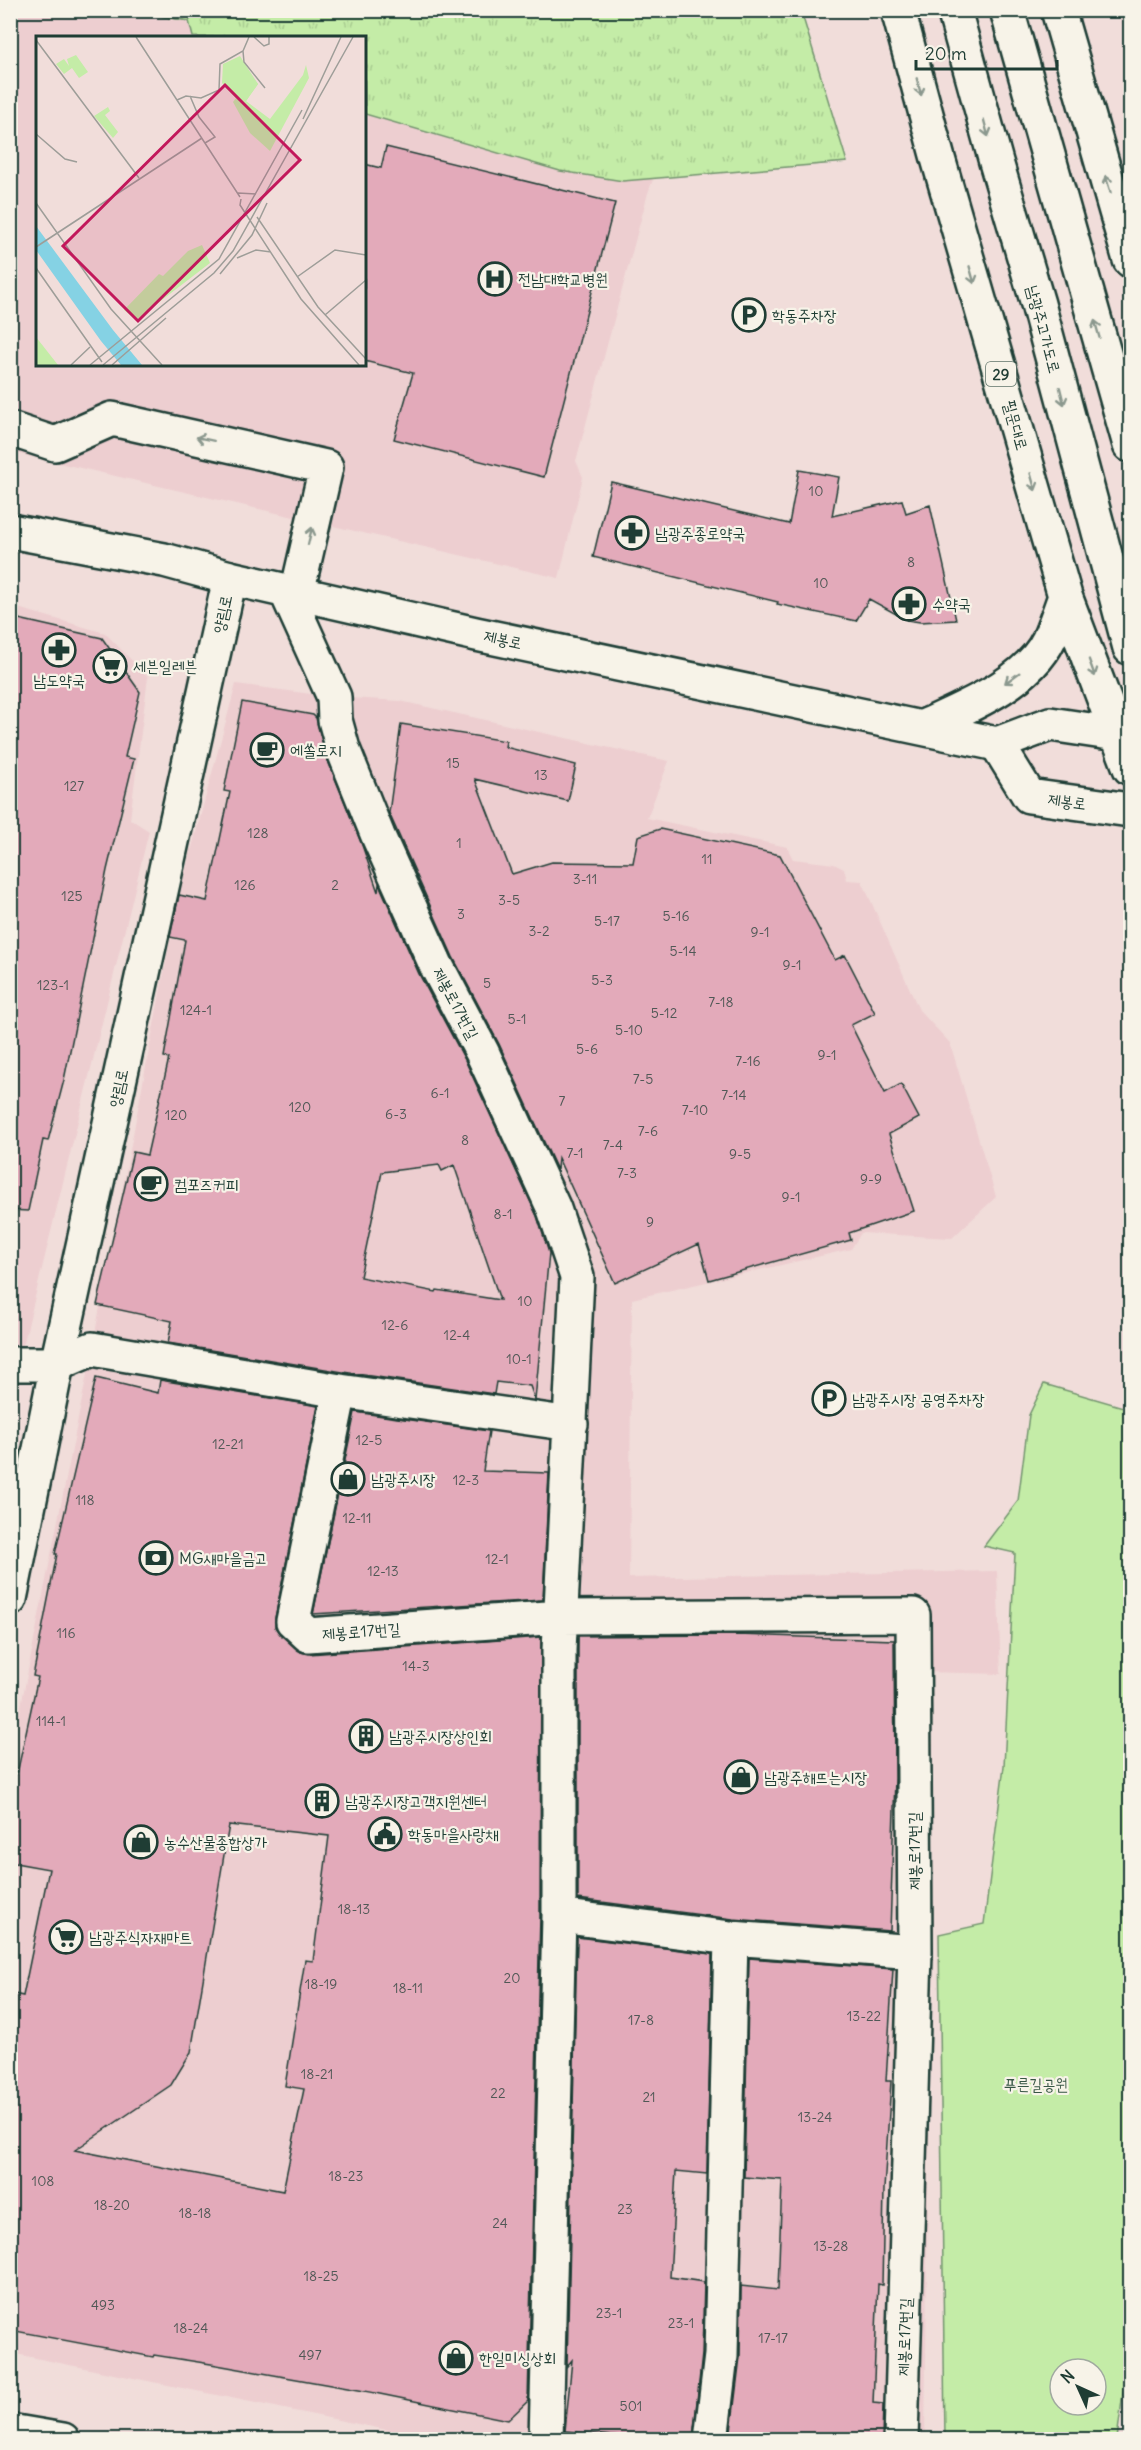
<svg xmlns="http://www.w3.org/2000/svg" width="1141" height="2450" font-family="Delius,'Poor Story',sans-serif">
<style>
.built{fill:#edced0;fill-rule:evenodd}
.grass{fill:url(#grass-tufts);stroke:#72946e;stroke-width:1.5}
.green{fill:#c4eca7;stroke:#72946e;stroke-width:1.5;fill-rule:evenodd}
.building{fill:#e3aaba;stroke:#1f3d34;stroke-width:1.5;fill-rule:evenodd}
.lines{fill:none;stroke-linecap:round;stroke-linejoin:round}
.minor-casing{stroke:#1f3d34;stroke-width:38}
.major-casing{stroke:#1f3d34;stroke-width:38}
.minor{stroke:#f7f3e8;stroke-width:33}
.major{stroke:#f7f3e8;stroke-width:33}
.oneway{stroke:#8b988e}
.labels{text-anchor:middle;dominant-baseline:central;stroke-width:4.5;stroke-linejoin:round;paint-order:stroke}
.number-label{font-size:14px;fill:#505856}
.shield{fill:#f7f3e8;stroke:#60746a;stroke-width:1.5}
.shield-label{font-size:15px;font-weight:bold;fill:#1f3d34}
.poi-label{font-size:16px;fill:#1f3d34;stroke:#f7f3e8;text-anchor:start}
.street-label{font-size:16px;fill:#1f3d34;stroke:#f7f3e8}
.park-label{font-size:16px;fill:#385745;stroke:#f7f3e8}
.inset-road{fill:none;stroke:#9d9d98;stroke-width:1.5}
.view{fill:#c2185b;fill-opacity:0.15;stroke:#c2185b;stroke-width:3}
.inset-edge{fill:none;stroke:#1f3d34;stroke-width:3}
</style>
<defs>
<pattern id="grass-tufts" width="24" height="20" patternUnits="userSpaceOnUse" patternTransform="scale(1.5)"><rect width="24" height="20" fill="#c4eca7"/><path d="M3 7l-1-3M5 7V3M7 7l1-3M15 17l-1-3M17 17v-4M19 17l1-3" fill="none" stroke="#a8cb90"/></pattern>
</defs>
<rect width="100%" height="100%" fill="#f1ddda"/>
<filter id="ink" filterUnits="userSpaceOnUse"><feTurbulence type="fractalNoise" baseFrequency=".0167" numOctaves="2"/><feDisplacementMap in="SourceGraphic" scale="12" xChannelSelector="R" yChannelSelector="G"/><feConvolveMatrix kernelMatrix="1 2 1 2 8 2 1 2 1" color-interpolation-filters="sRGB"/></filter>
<g filter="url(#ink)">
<path class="built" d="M11 11H714L648 193 576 461 583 477 559 578 11 452ZM38 38H364V364H38Z
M1120 11H1130V51L1120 16Z
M11 606 105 633 148 677 130 819 149 831 11 1395Z
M236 684 334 697 400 701 669 761 647 818 787 847 793 859 834 864 844 869 847 880 862 881 919 1010 950 1043 996 1197 952 1238 861 1233 851 1249 632 1299 629 1578 997 1571 1001 1674 924 1672 931 1925 925 2439H431L11 2353V1756L92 1349 178 899Z"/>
<path class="grass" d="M130 11H801L847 162 623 181 560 171 365 114 364 38 193 37 189 21Z"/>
<path class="green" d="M130 11 196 10V11L189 21Z
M1044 1384 1130 1409V2338L1117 2439H945L939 1934 984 1924 1004 1766 1015 1553 984 1546 1018 1501 1029 1415ZM1060 2369H1096V2405H1060Z"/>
<path class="building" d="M386 147 615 203 544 477 394 439 413 373 364 361V164L381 168Z
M799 470 839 477 832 516 902 500 906 513 930 505 956 620 920 622 907 620 869 599 856 621 777 604 778 602 593 557 611 482 789 524Z
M10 617 102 638 140 692 125 757 134 759 107 870 64 1080 48 1141 43 1140 28 1211 10 1210Z
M242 702 313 715 316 718 326 756 362 845 378 892 379 884 419 974 465 1060 537 1216 549 1253 535 1400 530 1386 496 1382 494 1394 343 1372 168 1343 172 1321 97 1305 133 1152 147 1155 169 1058 164 1057 185 940 170 937 179 895 207 901 230 792 224 791ZM439 1165 442 1171 454 1165 500 1300 437 1290 436 1292 360 1277 382 1172Z
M401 724 506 741 505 747 576 765 568 801 475 779 512 874 552 862 633 863 638 836 660 829 780 855 835 960 845 955 875 1013 851 1025 885 1093 901 1084 919 1118 889 1134 914 1211 849 1233 851 1240 709 1280 699 1244 615 1283 558 1158 557 1170 499 1044 453 957 389 813Z
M96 1378 158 1393 160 1380 318 1406 275 1618V1627L280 1634 301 1652 309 1654 541 1637 540 1916 528 2401 508 2420 370 2392 211 2364 154 2355 153 2357 10 2330V1993L23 1996 49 1869 10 1862V1773L17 1774 38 1677 33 1676 57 1554H55ZM229 1825 329 1836 313 1961 305 1960 285 2086 304 2089 283 2191 75 2150 171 2085 191 2052Z
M355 1412 489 1431 483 1471 549 1473 543 1600 313 1614Z
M736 1635 894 1640 895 1778 890 1931 733 1919 578 1899V1636Z
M577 1937 712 1954 707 2174 676 2171 670 2277 704 2282 702 2354 693 2439H641L565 2431 572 2360 567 2366Z
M749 1958 893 1969 886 2081H891L884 2189 882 2285 878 2284 873 2403 883 2404 882 2439H730L740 2357 741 2286 778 2290 782 2180 744 2177Z"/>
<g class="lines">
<g class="minor-casing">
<path id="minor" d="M10 429 55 444 112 419 326 467 297 593
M10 531 164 560 230 578 476 634 997 744
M286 591 334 697 335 720 343 749 378 836 436 965 482 1052 554 1209 577 1277 559 1650V1916L546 2440
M10 1364H57L92 1349 340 1391 571 1424
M340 1391 293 1621 308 1635 561 1617 913 1615 915 1952 901 2440
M559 1916 731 1938 915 1952
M10 2431 63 2440
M711 2440 721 2355 731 1938"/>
</g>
<g class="major-casing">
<path id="major" d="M898 10 937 155 1065 596 1130 768
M954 10 996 162 1038 304 1130 648
M1007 10 1130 445
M1058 10 1130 260
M923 727C964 708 1028 683 1049 639 1055 625 1060 610 1065 596
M1130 736 1050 724 997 744 1029 796 1130 810
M10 1599 57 1364 230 578"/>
</g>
<use href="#minor" class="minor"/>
<use href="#major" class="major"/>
</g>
<defs><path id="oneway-shaft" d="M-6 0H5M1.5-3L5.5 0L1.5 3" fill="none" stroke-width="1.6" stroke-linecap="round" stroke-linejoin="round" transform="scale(1.5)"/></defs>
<g class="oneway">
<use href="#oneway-shaft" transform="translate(919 87) rotate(75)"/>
<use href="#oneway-shaft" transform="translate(986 128) rotate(75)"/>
<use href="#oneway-shaft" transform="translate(1108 184) rotate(-107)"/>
<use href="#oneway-shaft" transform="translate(972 275) rotate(74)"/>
<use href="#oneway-shaft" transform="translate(1097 329) rotate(-106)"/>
<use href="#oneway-shaft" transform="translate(1062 396) rotate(76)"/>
<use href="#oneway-shaft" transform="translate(205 439) rotate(-168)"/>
<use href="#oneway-shaft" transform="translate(1033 482) rotate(74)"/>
<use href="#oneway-shaft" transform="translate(310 536) rotate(-77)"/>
<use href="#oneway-shaft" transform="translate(1092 668) rotate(70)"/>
<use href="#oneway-shaft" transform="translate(1012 678) rotate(144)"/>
</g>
</g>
<defs>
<g id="hospital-ring" transform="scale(1.725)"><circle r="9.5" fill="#f7f3e8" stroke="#1f3d34" stroke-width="1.5"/><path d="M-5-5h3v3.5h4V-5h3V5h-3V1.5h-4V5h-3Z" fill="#1f3d34"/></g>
<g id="parking-ring" transform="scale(1.725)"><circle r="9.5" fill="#f7f3e8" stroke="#1f3d34" stroke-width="1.5"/><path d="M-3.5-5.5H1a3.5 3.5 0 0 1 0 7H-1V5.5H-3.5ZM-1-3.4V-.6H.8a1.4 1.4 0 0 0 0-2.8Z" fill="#1f3d34"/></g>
<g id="pharmacy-ring" transform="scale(1.725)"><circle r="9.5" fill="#f7f3e8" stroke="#1f3d34" stroke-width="1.5"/><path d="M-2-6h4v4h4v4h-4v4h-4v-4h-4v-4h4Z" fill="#1f3d34"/></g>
<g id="supermarket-ring" transform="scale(1.725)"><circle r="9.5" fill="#f7f3e8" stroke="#1f3d34" stroke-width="1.5"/><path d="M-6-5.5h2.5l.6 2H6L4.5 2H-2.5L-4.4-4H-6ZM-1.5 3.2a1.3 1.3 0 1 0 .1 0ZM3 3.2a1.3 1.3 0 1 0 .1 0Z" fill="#1f3d34"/></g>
<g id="cafe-ring" transform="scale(1.725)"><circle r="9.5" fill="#f7f3e8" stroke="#1f3d34" stroke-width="1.5"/><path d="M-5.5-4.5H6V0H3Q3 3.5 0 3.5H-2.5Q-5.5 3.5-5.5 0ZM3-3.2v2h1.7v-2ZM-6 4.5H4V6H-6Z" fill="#1f3d34"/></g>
<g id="shop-ring" transform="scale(1.725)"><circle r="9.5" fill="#f7f3e8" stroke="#1f3d34" stroke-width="1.5"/><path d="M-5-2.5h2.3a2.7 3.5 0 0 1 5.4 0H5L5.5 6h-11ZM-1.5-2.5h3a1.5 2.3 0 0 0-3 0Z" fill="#1f3d34"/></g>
<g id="bank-ring" transform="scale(1.725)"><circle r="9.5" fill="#f7f3e8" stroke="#1f3d34" stroke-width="1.5"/><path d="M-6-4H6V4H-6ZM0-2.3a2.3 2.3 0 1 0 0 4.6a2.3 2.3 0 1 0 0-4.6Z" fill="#1f3d34"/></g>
<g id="building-ring" transform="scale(1.725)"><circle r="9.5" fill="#f7f3e8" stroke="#1f3d34" stroke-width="1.5"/><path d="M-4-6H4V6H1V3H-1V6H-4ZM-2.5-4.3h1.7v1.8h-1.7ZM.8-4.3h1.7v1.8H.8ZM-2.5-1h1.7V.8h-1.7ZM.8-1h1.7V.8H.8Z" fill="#1f3d34"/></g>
<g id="civic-ring" transform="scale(1.725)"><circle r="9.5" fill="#f7f3e8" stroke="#1f3d34" stroke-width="1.5"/><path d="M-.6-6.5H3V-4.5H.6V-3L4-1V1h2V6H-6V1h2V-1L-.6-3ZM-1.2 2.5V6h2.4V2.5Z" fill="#1f3d34"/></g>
</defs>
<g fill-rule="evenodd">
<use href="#hospital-ring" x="495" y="279"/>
<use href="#parking-ring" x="749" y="315"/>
<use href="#pharmacy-ring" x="632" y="533"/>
<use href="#pharmacy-ring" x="909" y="604"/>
<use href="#pharmacy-ring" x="59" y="650"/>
<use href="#supermarket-ring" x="110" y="666"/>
<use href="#cafe-ring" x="267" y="750"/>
<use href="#cafe-ring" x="151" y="1184"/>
<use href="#parking-ring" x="829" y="1399"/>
<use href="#shop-ring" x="348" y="1479"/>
<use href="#bank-ring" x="156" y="1558"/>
<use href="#building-ring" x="366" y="1736"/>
<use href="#shop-ring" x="741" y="1777"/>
<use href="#building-ring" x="322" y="1801"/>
<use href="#civic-ring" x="385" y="1834"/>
<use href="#shop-ring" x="141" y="1842"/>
<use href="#supermarket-ring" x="66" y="1937"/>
<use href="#shop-ring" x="456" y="2358"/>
</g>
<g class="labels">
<g class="number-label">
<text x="816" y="491">10</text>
<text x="911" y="562">8</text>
<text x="821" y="583">10</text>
<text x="453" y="763">15</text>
<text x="541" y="775">13</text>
<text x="74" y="786">127</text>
<text x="258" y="833">128</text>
<text x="459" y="843">1</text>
<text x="707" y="859">11</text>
<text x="585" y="879">3-11</text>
<text x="245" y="885">126</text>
<text x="335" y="885">2</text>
<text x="72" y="896">125</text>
<text x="509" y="900">3-5</text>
<text x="461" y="914">3</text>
<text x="676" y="916">5-16</text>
<text x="607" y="921">5-17</text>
<text x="539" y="931">3-2</text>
<text x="760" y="932">9-1</text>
<text x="683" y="951">5-14</text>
<text x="792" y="965">9-1</text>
<text x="602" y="980">5-3</text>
<text x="487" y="983">5</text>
<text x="53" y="985">123-1</text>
<text x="721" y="1002">7-18</text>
<text x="196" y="1010">124-1</text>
<text x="664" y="1013">5-12</text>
<text x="517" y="1019">5-1</text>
<text x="629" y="1030">5-10</text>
<text x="587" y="1049">5-6</text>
<text x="827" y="1055">9-1</text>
<text x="748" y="1061">7-16</text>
<text x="643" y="1079">7-5</text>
<text x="440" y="1093">6-1</text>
<text x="734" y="1095">7-14</text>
<text x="562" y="1101">7</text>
<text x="300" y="1107">120</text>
<text x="695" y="1110">7-10</text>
<text x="396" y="1114">6-3</text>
<text x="176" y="1115">120</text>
<text x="648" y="1131">7-6</text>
<text x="465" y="1140">8</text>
<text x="613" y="1145">7-4</text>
<text x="575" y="1153">7-1</text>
<text x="740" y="1154">9-5</text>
<text x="627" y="1173">7-3</text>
<text x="871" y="1179">9-9</text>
<text x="791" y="1197">9-1</text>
<text x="503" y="1214">8-1</text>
<text x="650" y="1222">9</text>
<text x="525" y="1301">10</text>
<text x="395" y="1325">12-6</text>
<text x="457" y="1335">12-4</text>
<text x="519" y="1359">10-1</text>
<text x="369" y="1440">12-5</text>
<text x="228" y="1444">12-21</text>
<text x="466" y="1480">12-3</text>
<text x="85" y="1500">118</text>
<text x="357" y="1518">12-11</text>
<text x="497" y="1559">12-1</text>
<text x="383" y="1571">12-13</text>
<text x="66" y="1633">116</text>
<text x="416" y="1666">14-3</text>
<text x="51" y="1721">114-1</text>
<text x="354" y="1909">18-13</text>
<text x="512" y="1978">20</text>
<text x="321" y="1984">18-19</text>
<text x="408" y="1988">18-11</text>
<text x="864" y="2016">13-22</text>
<text x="641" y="2020">17-8</text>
<text x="317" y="2074">18-21</text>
<text x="498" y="2093">22</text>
<text x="649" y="2097">21</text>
<text x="815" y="2117">13-24</text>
<text x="346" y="2176">18-23</text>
<text x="43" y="2181">108</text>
<text x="112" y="2205">18-20</text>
<text x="625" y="2209">23</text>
<text x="195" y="2213">18-18</text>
<text x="500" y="2223">24</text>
<text x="831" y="2246">13-28</text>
<text x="321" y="2276">18-25</text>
<text x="103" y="2305">493</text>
<text x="609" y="2313">23-1</text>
<text x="681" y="2323">23-1</text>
<text x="191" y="2328">18-24</text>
<text x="773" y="2338">17-17</text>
<text x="310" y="2355">497</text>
<text x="631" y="2406">501</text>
</g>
<rect class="shield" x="986" y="362" width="30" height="24" rx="4.5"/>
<g class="shield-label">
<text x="1001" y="374">29</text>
</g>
<g class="poi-label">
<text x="518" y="279">전남대학교병원</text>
<text x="772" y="315">학동주차장</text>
<text x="655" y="533">남광주종로약국</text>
<text x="932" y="604">수약국</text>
<text x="133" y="666">세븐일레븐</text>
<text x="59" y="680" text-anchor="middle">남도약국</text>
<text x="290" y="750">에쏠로지</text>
<text x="174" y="1184">컴포즈커피</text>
<text x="852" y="1399">남광주시장 공영주차장</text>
<text x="371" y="1479">남광주시장</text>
<text x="179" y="1558">MG새마을금고</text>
<text x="389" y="1736">남광주시장상인회</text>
<text x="764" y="1777">남광주해뜨는시장</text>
<text x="345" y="1801">남광주시장고객지원센터</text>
<text x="408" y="1834">학동마을사랑채</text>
<text x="164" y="1842">농수산물종합상가</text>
<text x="89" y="1937">남광주식자재마트</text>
<text x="479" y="2358">한일미싱상회</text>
</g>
<g class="street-label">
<text transform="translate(1044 329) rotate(75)">남광주고가도로</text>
<text transform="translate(1016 425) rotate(74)">필문대로</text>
<text transform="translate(222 614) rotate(-78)">양림로</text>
<text transform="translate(503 639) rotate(12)">제봉로</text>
<text transform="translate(1067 801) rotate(8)">제봉로</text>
<text transform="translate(456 1003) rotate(62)">제봉로17번길</text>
<text transform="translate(118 1088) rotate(-78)">양림로</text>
<text transform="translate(361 1631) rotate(-4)">제봉로17번길</text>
<text transform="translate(914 1851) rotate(-90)">제봉로17번길</text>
<text transform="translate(904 2337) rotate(-88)">제봉로17번길</text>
</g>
<g class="park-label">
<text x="1036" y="2084">푸른길공원</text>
</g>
</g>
<g transform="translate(36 36)">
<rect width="330" height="330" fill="#f1ddda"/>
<path d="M40 19 52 36 43 42 36 32 28 38 20 28 28 23 33 30 31 23ZM270 29 273 42 234 115 214 97 197 66 200 62 189 51 209 32 222 48 210 65 234 83 267 39ZM72 71 74 75 69 79 82 96 77 102 58 80Z" fill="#c4eca7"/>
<path d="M204 20 222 48 210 65 200 62 186 47 187 28ZM166 209 174 227 100 284 88 274 123 238 127 240 152 215ZM0 301 22 329H0Z" fill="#c4eca7"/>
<path d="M0 190 77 294 106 329H85L65 305 0 214Z" fill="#85d2e4"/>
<path class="inset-road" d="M100 1 204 161M218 1 228 10 233 8V1M0 4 103 142M207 15 208 26 229 52M154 60 163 81 179 101 169 107M141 64 150 60 165 62 183 54 184 28 207 15 213 1M267 83 305 1M0 98 29 123 41 126M202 157 220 158M205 163 204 169 265 263 323 329M0 167 75 273 126 329M221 181 282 271 330 323M0 211 166 102M201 222 220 214 235 216M0 232 66 326M184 238 216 199 231 167M261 241 299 214 330 219M289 279 330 244M35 329 54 311M54 329 183 223 266 74M67 329 178 237 197 215 317 1M76 329 130 282"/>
<path class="view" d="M189 49 264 124 102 285 27 210Z"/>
<rect width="330" height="330" class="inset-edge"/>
</g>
<rect width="1141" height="2450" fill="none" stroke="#f7f3e8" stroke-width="36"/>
<rect x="18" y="18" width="1105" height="2414" fill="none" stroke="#1f3d34" stroke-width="2" filter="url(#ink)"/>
<g transform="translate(1078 2387) rotate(315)"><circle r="28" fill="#f7f3e8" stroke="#a1aaa0" stroke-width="1.5"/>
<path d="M0-4.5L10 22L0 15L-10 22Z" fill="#1f3d34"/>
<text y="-9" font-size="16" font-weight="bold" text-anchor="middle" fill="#1f3d34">N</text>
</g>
<path d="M916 60v9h141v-9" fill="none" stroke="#1f3d34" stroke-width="3"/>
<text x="925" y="60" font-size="18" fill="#1f3d34" stroke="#f7f3e8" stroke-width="4.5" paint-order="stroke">20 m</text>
</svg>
